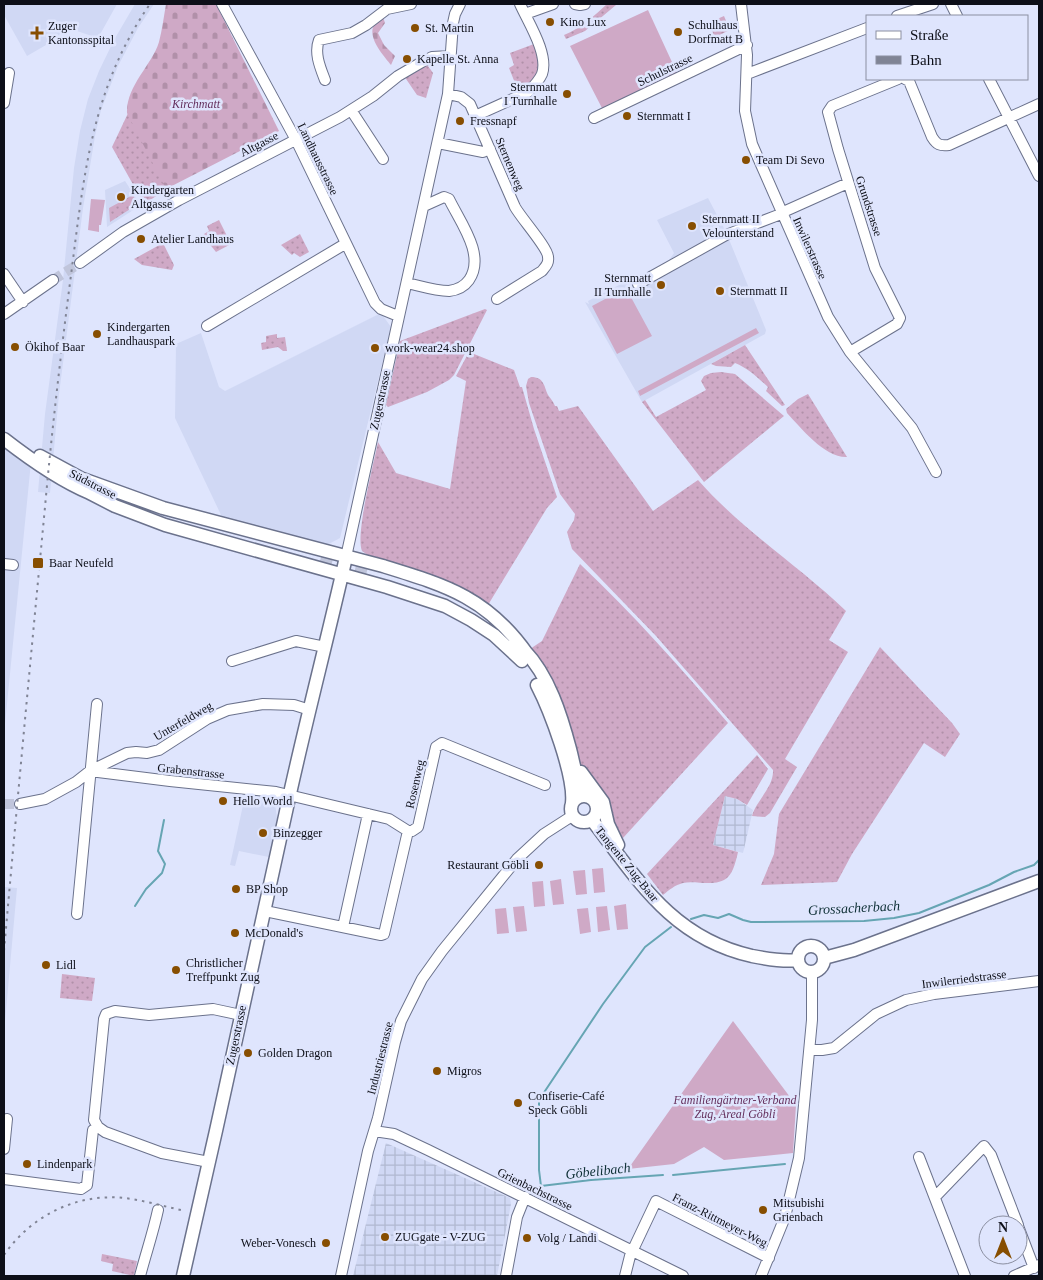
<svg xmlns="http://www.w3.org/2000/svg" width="1043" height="1280" font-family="Georgia,serif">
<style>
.built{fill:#d0d8f4}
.industrial{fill:url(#industrial-grid)}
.grass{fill:url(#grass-dots)}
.cemetery{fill:url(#cemetery-stones)}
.garden{fill:#cfa9c6}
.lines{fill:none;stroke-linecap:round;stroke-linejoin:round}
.stream{stroke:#66a5b3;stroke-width:2}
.minor-tunnel{stroke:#c0c5db;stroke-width:10;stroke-dasharray:10 5;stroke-linecap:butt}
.major-tunnel{stroke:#c0c5db;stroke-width:12;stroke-dasharray:12 6;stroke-linecap:butt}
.minor-casing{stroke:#6b728c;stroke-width:12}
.major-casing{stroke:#6b728c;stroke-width:15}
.minor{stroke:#fff;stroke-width:10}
.major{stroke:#fff;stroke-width:12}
.rail{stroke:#808495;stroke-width:2;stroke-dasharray:2.5 5;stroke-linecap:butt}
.poi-dot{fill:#874e01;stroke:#dfe5fd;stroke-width:2}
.labels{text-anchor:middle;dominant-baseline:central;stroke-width:5;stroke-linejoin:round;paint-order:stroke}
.poi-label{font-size:12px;fill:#0d0f18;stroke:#dfe5fd;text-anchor:start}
.street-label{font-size:12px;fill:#0d0f18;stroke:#dfe5fd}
.park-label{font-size:12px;font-style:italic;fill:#642f5c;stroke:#dfe5fd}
.water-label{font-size:14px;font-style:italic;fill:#0f3036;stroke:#dfe5fd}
</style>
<defs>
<pattern id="industrial-grid" width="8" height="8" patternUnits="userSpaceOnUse" patternTransform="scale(1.25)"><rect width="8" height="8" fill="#d0d8f4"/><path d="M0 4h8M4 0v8" fill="none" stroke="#b1b8d0"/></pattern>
<pattern id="grass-dots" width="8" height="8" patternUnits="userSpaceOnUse" patternTransform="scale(1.25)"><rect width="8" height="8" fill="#cfa9c6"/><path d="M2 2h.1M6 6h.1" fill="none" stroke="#b190a9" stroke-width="1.8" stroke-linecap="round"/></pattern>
<pattern id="cemetery-stones" width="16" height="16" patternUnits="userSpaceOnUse" patternTransform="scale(1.25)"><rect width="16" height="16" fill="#cfa9c6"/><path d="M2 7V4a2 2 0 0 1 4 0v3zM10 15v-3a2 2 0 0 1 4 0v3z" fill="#b190a9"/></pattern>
</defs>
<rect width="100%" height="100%" fill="#dfe5fd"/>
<path class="built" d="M4 4H117L98 38 68 28 46 45 27 56 4 15Z
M135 4H154L138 28 118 66 101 110 95 136 83 208 59 394 50 493 38 492 45 414 63 280 74 168 80 131 88 99 99 71 114 40Z
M125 181 141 205 107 227 105 190Z
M708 198 726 232 766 330 765 334 642 402 585 302 589 304 588 301 623 283 638 282 665 266 674 253 657 220Z
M381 313 391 327 340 538 325 546 222 517 175 418 176 344 201 333 219 387 225 391Z
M4 443 31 462 4 734Z
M245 796 266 797 273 800 275 803 277 818 269 857 239 851 235 866 230 865Z
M4 887 17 888 4 1033Z"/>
<path class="industrial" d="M725 796 737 799 753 810 743 853 713 845Z
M386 1143 510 1198 511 1204 497 1276H353Z"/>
<path class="grass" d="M607 4 616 5 585 31 566 39 564 35C581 28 594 16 607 4Z
M724 16 730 30 715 37 708 23Z
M534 44C542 68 539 79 519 93L509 68 514 65 510 53Z
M426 63 433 73 426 98 417 95 404 76Z
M130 109 170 187 144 204 112 147Z
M133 195 138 204 110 222 109 208Z
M219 220 231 244 216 252 208 242 204 234 209 231 207 226Z
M300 234 309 252 300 257 294 253 292 255 281 245Z
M163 243 174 265 172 270 142 265 134 259Z
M485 309 487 310 454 375 449 380 427 392 388 407 386 405 400 341Z
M277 334V338L285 337 287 351H283L278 347 262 350 261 343 266 342V336Z
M745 345 785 405 782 406 766 391 768 387C758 378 748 368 735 363L731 367 716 366 711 364Z
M469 352 514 370 520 387H522L534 429 557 497 547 508 488 605 372 558 362 551C355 535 374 463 378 442L396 473 450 489 466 381 456 376Z
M721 372 735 374 784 416 704 482 642 402 645 400 656 417 706 390 701 381 704 376 711 373Z
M531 377C544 377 544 386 548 395 551 399 553 401 555 406H557L559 411 578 406 653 511 698 480C742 530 798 565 846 611L829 640 848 652 785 759 797 767 770 813 765 817 752 816C756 801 774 787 773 770L656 636 572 549 567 532 574 520 575 514 560 494 529 403 526 386 528 379Z
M808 394 847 457C825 458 801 428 787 413L786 409 798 399Z
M580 564C633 614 681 668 728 723L623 838 581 765 530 649 542 641Z
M880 647 952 723 960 734 945 757 924 743 852 854 837 882 761 885 774 854 779 814Z
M757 755 768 769 747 805 737 799 725 796 713 845 738 852C736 860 734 871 728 877 717 888 696 880 683 883 675 885 669 890 663 895L647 874Z
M62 974 95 978 92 1001 60 998Z
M102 1254 137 1261 134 1276 112 1271 113 1264 101 1261Z"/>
<path class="cemetery" d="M166 4H216L279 131 166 189 127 113C126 86 152 65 159 42 162 30 164 16 166 4Z
M383 17 385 23 378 33 384 45 395 56 391 65C384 56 367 38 374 25 375 22 380 20 383 17Z"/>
<path class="garden" d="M648 10 677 73 603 110 570 46Z
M91 199 105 200 101 225H99V232L88 230Z
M626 288 652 336 617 354 592 306Z
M756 328 759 333 640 396 638 391Z
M603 868 605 892 594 893 592 869Z
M585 870 587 894 576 895 573 871Z
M561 879 564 904 553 905 550 881Z
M543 881 545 906 534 907 532 882Z
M626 904 628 929 617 930 614 906Z
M524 906 527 931 516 932 513 907Z
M607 906 610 930 598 932 596 907Z
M506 908 509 933 497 934 495 909Z
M588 908 591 932 580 934 577 909Z
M733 1021 796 1105 793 1153 724 1160 704 1147 674 1164 628 1169Z"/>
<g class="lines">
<path class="stream" d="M135 906 146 889 162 873 165 864 158 851 164 820
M691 919 704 915 718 918 729 914 743 920 751 922 864 921 894 918 919 913 989 885 1014 872 1034 865 1039 860
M673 1175 785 1164
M541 1186 539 1170V1100L603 1004 645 947 671 927
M536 1189 541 1186 591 1180 663 1175
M1037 1276 1039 1275"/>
<path class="minor-tunnel" d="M53 280 80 263
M4 804H20"/>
<path class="major-tunnel" d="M320 561 367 573"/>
<g class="minor-casing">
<path id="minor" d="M222 4 296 140 375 303 381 309 398 316
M575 4 580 5 585 4
M741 4 747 55 745 111 752 144 828 317 850 352 912 428 936 472
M951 4 957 16
M525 14 553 4
M897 16 933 4
M747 74 867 28
M905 79 909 81 932 137C937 145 940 146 949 145L1039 104
M989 79 1039 176
M325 80C320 67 314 53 319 40L352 33 366 25 387 9 411 4
M448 94 461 97 470 104 515 207C521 218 548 248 548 257 549 263 546 266 542 271L497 299
M4 103 9 73
M351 110 383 159
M475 116 528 92C533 87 539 81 542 74 549 54 528 22 520 4
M594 118 747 45
M438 143 483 152 490 149
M781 213 848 183
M80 263 123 232 179 200 340 117 373 96 398 76 422 62 432 57 451 56
M4 274 23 302
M407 283C420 286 436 291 449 291 457 290 464 287 469 280 486 255 460 222 449 199L444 197 424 206
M638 284 726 235 781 214
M4 314 53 280
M207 326 345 244
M850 352 897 324 900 318 875 268 838 149 828 112 832 106 898 79
M346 557 448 94 453 23 455 14 460 4
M4 564 13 565
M232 661 296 641 325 647
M90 771 170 781 276 792 389 819 408 831
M20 804 45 799 76 782 90 771 127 753 136 752 147 753 159 750 207 719 228 710 263 704 294 705 310 710
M408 831H412L418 827 436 747 442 743 545 785
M265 911 381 935 384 934 408 831
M77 914 97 704
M343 927 368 814
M810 1050H822L834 1048 876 1014 906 1000 934 994 1039 981
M98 1127 94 1120 104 1019 106 1014 115 1011 149 1015 213 1009 241 1015
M374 1131 394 1134 428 1150 683 1276
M4 1149 7 1119
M919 1157 965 1276
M4 1179 81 1189 87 1185 93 1130 98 1127 105 1132 162 1153 209 1162
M935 1197 984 1146 991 1155 1018 1225
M1018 1226 1034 1268
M140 1276C146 1253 153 1233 158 1210
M341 1276 368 1151 378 1118 395 1042 401 1021 422 979 442 951 517 859 544 834 572 816
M506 1276 517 1217 525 1197
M625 1276 630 1256 656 1201 769 1258
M761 1276 785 1217 799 1158 812 1020V971
M1014 1276 1039 1265"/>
</g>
<g class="major-casing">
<path id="major" d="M4 439C31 460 59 480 90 493
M40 456 86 481
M80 478 163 508 383 566C448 586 488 598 528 655
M84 490 115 506 165 525 387 587 445 606 471 620 494 635 522 661
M524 650C549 676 561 715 570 749 574 764 576 783 587 796
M537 685C550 710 575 776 572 803
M581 772 603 802 608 824 618 845
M571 809a13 13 0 1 1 26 0a13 13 0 1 1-26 0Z
M592 820C638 880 672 938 752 956 767 959 783 962 798 960
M798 959a13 13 0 1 1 26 0a13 13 0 1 1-26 0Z
M824 958 854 950 1039 881
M183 1276C219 1120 253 964 287 807 305 724 327 641 346 557"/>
</g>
<use href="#minor" class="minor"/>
<use href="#major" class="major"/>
<path class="rail" d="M4 951C17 803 31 655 45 507 52 429 61 352 71 275 84 176 91 89 150 4
M4 1255C31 1216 76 1193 124 1198 143 1200 162 1206 181 1210"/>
</g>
<g class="poi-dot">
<circle cx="550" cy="22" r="5"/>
<circle cx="415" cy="28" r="5"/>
<circle cx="678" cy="32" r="5"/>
<path d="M34.5 25.5h5v5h5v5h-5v5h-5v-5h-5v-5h5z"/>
<circle cx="407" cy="59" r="5"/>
<circle cx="567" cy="94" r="5"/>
<circle cx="627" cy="116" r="5"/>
<circle cx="460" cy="121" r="5"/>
<circle cx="746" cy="160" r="5"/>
<circle cx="121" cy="197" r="5"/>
<circle cx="692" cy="226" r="5"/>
<circle cx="141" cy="239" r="5"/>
<circle cx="661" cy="285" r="5"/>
<circle cx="720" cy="291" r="5"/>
<circle cx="97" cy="334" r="5"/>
<circle cx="15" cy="347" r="5"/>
<circle cx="375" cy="348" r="5"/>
<rect x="32" y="557" width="12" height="12" rx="2.5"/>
<circle cx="223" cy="801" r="5"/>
<circle cx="263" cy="833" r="5"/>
<circle cx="539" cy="865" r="5"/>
<circle cx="236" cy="889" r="5"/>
<circle cx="235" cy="933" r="5"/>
<circle cx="46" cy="965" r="5"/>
<circle cx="176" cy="970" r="5"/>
<circle cx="248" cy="1053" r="5"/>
<circle cx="437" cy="1071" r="5"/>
<circle cx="518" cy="1103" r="5"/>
<circle cx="27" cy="1164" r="5"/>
<circle cx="763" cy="1210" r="5"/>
<circle cx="385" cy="1237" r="5"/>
<circle cx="527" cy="1238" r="5"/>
<circle cx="326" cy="1243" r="5"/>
</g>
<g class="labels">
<g class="poi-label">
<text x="560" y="22">Kino Lux</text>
<text x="688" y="25">Schulhaus<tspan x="688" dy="14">Dorfmatt B</tspan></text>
<text x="48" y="26">Zuger<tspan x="48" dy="14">Kantonsspital</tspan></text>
<text x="425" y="28">St. Martin</text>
<text x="417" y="59">Kapelle St. Anna</text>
<text x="557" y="87" text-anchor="end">Sternmatt<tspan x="557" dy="14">I Turnhalle</tspan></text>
<text x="637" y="116">Sternmatt I</text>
<text x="470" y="121">Fressnapf</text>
<text x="756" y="160">Team Di Sevo</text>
<text x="131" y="190">Kindergarten<tspan x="131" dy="14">Altgasse</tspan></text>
<text x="702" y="219">Sternmatt II<tspan x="702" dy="14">Velounterstand</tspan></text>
<text x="151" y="239">Atelier Landhaus</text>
<text x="651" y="278" text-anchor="end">Sternmatt<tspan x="651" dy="14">II Turnhalle</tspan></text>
<text x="730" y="291">Sternmatt II</text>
<text x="107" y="327">Kindergarten<tspan x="107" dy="14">Landhauspark</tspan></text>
<text x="25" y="347">Ökihof Baar</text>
<text x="385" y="348">work-wear24.shop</text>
<text x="49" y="563">Baar Neufeld</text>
<text x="233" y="801">Hello World</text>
<text x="273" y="833">Binzegger</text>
<text x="529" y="865" text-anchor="end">Restaurant Göbli</text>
<text x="246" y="889">BP Shop</text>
<text x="245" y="933">McDonald's</text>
<text x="186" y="963">Christlicher<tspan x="186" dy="14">Treffpunkt Zug</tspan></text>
<text x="56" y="965">Lidl</text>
<text x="258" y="1053">Golden Dragon</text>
<text x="447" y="1071">Migros</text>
<text x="528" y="1096">Confiserie-Café<tspan x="528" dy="14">Speck Göbli</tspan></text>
<text x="37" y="1164">Lindenpark</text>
<text x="773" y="1203">Mitsubishi<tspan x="773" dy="14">Grienbach</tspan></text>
<text x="395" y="1237">ZUGgate - V-ZUG</text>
<text x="537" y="1238">Volg / Landi</text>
<text x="316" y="1243" text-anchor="end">Weber-Vonesch</text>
</g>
<g class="street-label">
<text transform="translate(665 70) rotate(-26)">Schulstrasse</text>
<text transform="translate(259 144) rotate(-27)">Altgasse</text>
<text transform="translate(318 159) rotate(64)">Landhausstrasse</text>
<text transform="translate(510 164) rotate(67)">Sternenweg</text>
<text transform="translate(869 206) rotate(72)">Grundstrasse</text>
<text transform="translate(810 248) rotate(66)">Inwilerstrasse</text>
<text transform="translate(380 400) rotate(-78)">Zugerstrasse</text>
<text transform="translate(93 484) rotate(27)">Südstrasse</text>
<text transform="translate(183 721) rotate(-30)">Unterfeldweg</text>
<text transform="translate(191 771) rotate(6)">Grabenstrasse</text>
<text transform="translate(415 784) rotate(-77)">Rosenweg</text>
<text transform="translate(627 864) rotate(51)">Tangente Zug-Baar</text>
<text transform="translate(964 979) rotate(-7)">Inwilerriedstrasse</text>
<text transform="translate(236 1035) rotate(-78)">Zugerstrasse</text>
<text transform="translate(380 1058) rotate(-76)">Industriestrasse</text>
<text transform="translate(535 1189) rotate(26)">Grienbachstrasse</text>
<text transform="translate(720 1220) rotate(27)">Franz-Rittmeyer-Weg</text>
</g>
<g class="park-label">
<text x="196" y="104">Kirchmatt</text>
<text x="735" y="1100">Familiengärtner-Verband<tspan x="735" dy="14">Zug, Areal Göbli</tspan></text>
</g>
<g class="water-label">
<text transform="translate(854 908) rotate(-3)">Grossacherbach</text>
<text transform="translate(598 1171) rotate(-6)">Göbelibach</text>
</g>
</g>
<rect width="1043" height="1280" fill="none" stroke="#0d0f18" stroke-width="10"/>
<rect x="866" y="15" width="162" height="65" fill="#dfe5fd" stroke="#8b8fa1"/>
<rect x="876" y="31" width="25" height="8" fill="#ffffff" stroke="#8b8fa1"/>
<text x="910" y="40" font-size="15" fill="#0d0f18">Straße</text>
<rect x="876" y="56" width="25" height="8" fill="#808495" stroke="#8b8fa1"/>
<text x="910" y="65" font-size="15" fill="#0d0f18">Bahn</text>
<g transform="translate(1003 1240)"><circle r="24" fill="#dfe5fd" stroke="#8b8fa1"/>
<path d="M0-4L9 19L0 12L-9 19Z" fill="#874e01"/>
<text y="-8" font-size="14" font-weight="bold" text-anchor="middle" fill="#0d0f18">N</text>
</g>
</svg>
